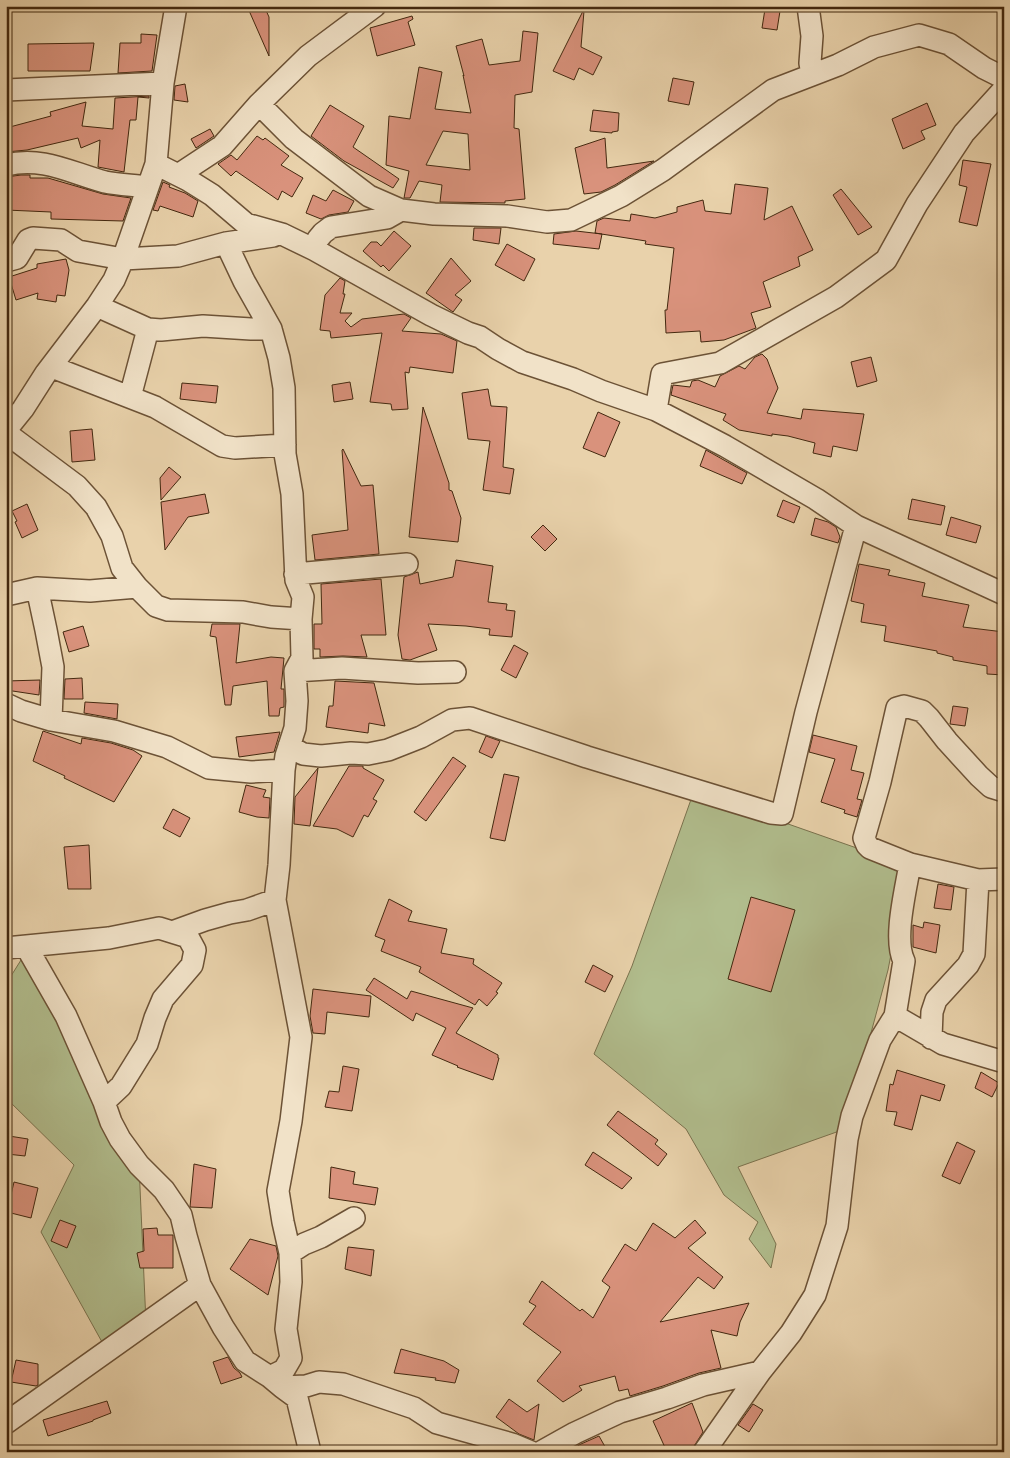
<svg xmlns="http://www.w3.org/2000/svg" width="1010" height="1458" font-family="'Libre Bodoni',serif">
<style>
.green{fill:#b1bd8d;stroke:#7a724e}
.building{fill:#d9927c;stroke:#43280f;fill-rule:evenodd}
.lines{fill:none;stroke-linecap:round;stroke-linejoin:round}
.street-casing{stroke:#6c5236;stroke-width:24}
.street{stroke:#f1e2c8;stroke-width:21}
</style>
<rect width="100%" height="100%" fill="#e9d2ab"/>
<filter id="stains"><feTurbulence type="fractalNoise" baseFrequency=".004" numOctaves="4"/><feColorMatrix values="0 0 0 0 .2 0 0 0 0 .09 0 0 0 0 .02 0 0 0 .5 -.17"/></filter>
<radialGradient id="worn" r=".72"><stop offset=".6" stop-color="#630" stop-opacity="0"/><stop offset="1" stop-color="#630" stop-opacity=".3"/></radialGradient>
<path class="green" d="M694 791 908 866 888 970 845 1129 738 1167 776 1244 771 1268 749 1239 758 1222 724 1195 686 1129 594 1054 632 966Z
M21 960 35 962 139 1165 146 1323 107 1351 41 1232 74 1165 6 1098V984Z"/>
<path class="building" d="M247 6H264L269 17V56Z
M765 9 780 11 777 30 762 28Z
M583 11H584L581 47 602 57 593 75 579 68 574 80 553 71Z
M412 16 413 19 408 22 415 45 377 56 370 28Z
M523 31 538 33 532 92 515 95 514 128 519 129 525 199 505 201V203L440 202 442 185 419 181 410 198H404L409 171 386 165 389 116 410 119 419 67 442 72 435 109 471 113 463 75 464 76 456 46 482 39 489 65 520 61ZM443 131 468 134 470 170 426 165Z
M141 34 157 35 152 71 118 73 120 43H141Z
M94 43 90 71H28V44Z
M673 78 694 82 689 105 668 101Z
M185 84 188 102 174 100 175 86Z
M149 96V98L138 97 136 120H130L124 172 98 167 100 140 81 148 78 138 27 150 6 152V128L51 116 50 112 86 102 82 126 113 129 115 98Z
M927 103 936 125 921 131 925 139 903 149 892 119Z
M330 105 364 126 353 147 399 179 393 188 344 161 311 136Z
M593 110 619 113 618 131 612 132V133L590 131Z
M210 129 214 136 196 148 191 139Z
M257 136 263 140 265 138 289 156 281 165 303 178 292 197 282 191 278 200 236 171 231 176 218 164 231 155 237 160Z
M605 138 607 168 654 161 615 185 601 192 584 194 575 148Z
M963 160 991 164 977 226 959 222 967 187 959 185Z
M21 175H30V178H48L103 194 131 198 123 221 51 219V212L6 210V177Z
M163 182 170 185 169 187 185 193 198 201 193 217 160 206 158 211 153 210Z
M735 184 768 188 764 220 792 206 813 250 798 257 800 266 763 282 771 307 751 313 756 328 724 340 701 342 700 331 666 333 665 310H667L674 248 645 244 646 241 595 233 597 221 604 218 630 221 631 214 655 218 677 212V207L703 200 705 211 731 214Z
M841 189 872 227 858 235 833 195Z
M333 190 354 201 348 212 329 215 321 219 306 213 313 195 326 201Z
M474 228H501L499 244 473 240Z
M394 231 411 246 389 271 383 265 381 267 363 251 371 242H377L381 246Z
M576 231 602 234 599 249 553 244 554 234Z
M507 244 535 259 524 281 495 265Z
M451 258 471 281 455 295 462 300 453 312 426 293Z
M66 259 69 270 65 296 57 295 56 302 37 299 38 293 16 300 9 277 37 268V264Z
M340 278 345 281 343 294H345L340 313H352L345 321 351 327 362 319 404 314 411 318 402 331 441 334 457 341 453 373 410 367 409 373 405 372 408 409 392 410 391 404 370 402 382 333 331 338 330 331 320 330 325 295Z
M762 354 767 359 778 388 767 413 801 419 803 409 864 414 857 451 833 446 831 457 813 453 815 443 788 436 772 434V436L739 430 723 420 726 414 671 395 673 385 690 387 692 381 698 380 715 387 720 376 739 366 745 369 755 357Z
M871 357 877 381 857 387 851 362Z
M350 382 353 399 334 402 332 385Z
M182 383 218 386 216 403 180 399Z
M488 389 491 406 507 407 503 467 514 469 510 494 483 490 490 441 468 439 462 393Z
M423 407 449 483V490L452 491 461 518 458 542 409 537Z
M598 412 620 422 605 457 583 448Z
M92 429 95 460 72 462 70 431Z
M343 449 361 486 373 485 379 554 315 560 312 535 348 530 342 450Z
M706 450 747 473 742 484 700 466Z
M169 467 181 477 161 500 160 478Z
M205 494 209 513 188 517 165 550 161 502Z
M912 499 945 506 941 525 908 519Z
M783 500 800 507 794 523 777 516Z
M27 504 38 530 22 538 15 522 17 521 12 511Z
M951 517 981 526 976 543 946 535Z
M815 518 828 522 836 527 840 537 838 543 811 535Z
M543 525 557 539 545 551 531 537Z
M456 560 493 566 488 602 507 604 506 610 515 611 512 637 489 635 490 629 466 626 428 624 437 650 410 660 402 659 398 635 404 577 418 572 420 584 453 577Z
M859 564 890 570 888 575 925 583 922 596 969 605 963 627 1004 632V675L987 674V666L953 660V657L937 653V651L884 641 886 626 861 622 864 604 851 601Z
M381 579 386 635H361L367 657 343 656 320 657V649H314V624H322L321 584Z
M212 624H240L236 663 271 657 284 658 281 689H284V707L280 708 279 716H269L267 681 233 686 231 705H225L216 637 210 636Z
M83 626 89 646 69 652 63 632Z
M514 645 528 653 516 678 501 670Z
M82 678 83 699H64L65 679Z
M40 680 39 695 6 690V681Z
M335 681 374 683 385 726 369 723 368 733 326 727 329 706H333Z
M85 702 118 704 117 719 84 713Z
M953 706 968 708 965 726 950 724Z
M43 731 81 744 82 738 111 743 133 750 142 756 114 802 64 778 65 776 33 761Z
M280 732 274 752 239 757 236 737Z
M813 735 857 746 851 770 864 773 857 799 862 800 857 817 844 813 845 810 821 802 835 759 809 752Z
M486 736 500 741 492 758 479 752Z
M453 757 466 766 426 821 414 812Z
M349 766H363V768L384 780 373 799 377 801 368 817 364 815 353 837 337 829 313 826Z
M318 768 310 826 294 824 295 797Z
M504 774 519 777 505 841 490 838Z
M246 785 266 790 263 797 270 798 269 818 257 817 239 812Z
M173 809 190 818 180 837 163 828Z
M89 845 91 889H68L64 847Z
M938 884 954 887 951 910 934 908Z
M751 897 795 910 771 992 728 979Z
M389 899 412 911 408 921 447 929 441 953 474 959 473 964 502 983 496 992 498 993 487 1006 479 999 475 1005 419 972 421 967 381 951 385 940 375 936Z
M924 922 940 925 936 953 913 947V925L923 928Z
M593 965 613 976 605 992 585 982Z
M374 978 407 999 411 991 473 1008 456 1033 498 1055V1058H499L493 1080 457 1067 458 1066 432 1055 446 1028 416 1013 413 1021 366 990Z
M313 989 371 996 369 1017 327 1012 325 1034 313 1033 310 1016Z
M343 1066 359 1069 352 1111 325 1107 329 1091 339 1092Z
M897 1070 945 1085 940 1101 921 1095 912 1130 894 1125 897 1112 886 1111 890 1084 893 1085Z
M981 1072 999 1083 992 1097 975 1088Z
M618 1111 658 1140 655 1144 667 1154 658 1166 607 1125Z
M9 1136 28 1139 25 1156 7 1154Z
M957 1142 975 1151 960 1184 942 1176Z
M593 1152 632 1178 622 1189 585 1165Z
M194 1164 216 1169 212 1208 190 1207Z
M331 1167 355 1172 353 1184 378 1188 375 1205 329 1198Z
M14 1182 38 1188 31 1218 7 1212Z
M60 1220 76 1226 67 1248 51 1241Z
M695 1220 706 1233 688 1248 723 1277 714 1289 698 1277 660 1322 749 1303 740 1322 737 1336 711 1330 721 1368 699 1373 663 1386 630 1396 628 1389 619 1391 615 1376 579 1386 582 1390 563 1402 537 1381 561 1352 523 1324 536 1306 529 1302 542 1281 580 1311 582 1309 593 1318 610 1287 602 1281 625 1244 636 1251 653 1223 675 1238Z
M157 1228 158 1235H173V1268H140L137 1253 144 1251 143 1229Z
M250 1239 276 1246 278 1256 268 1295 230 1269Z
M348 1247 374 1250 371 1276 345 1269Z
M401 1349 444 1361 459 1370 455 1383 435 1380 436 1378 394 1373Z
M228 1357 234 1368 240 1373 242 1377 221 1384 213 1362Z
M16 1360 38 1364V1385L36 1386 11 1382Z
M509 1399 527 1412 539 1404 534 1440 519 1434 496 1417Z
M107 1401 111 1413 93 1420V1421L48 1436 43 1420Z
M692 1403 703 1432 693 1448 683 1452H667L653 1421Z
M753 1404 763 1410 749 1432 738 1425Z
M599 1436 608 1452H567L581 1444Z"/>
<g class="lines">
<g class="street-casing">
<path id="street" d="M808 6 812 36 810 63 812 74
M6 90 163 83
M259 104 294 139 369 196 401 210
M156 164 188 180 212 195 246 224 282 234 315 250 431 315 468 333 480 337 498 349 522 362 573 379 601 391 656 410 725 446 816 499 856 526 1004 594
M6 165C43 156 71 173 105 182 119 185 134 185 148 187
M178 175 222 146 259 104 308 56 375 6
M226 243 244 281 271 329 279 358 284 388 285 454 292 494 296 580 303 597 301 619 302 658 295 671 297 701 295 728 286 756 284 770 279 865 275 900 301 1037 291 1121 278 1191 283 1222 290 1253 304 1244 321 1237 354 1218
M315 250 318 239 323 233 331 227 387 218 401 210 434 214 507 216 547 222 571 220 621 196 663 170 773 90 838 65 874 47 919 35 949 44 984 68 1004 78
M6 261 17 258 28 240 33 238 61 240 78 251 123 259 178 256 226 243 273 236
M97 306 148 329 161 330 203 326 251 329H271
M52 367 155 407 222 446 235 448 285 445
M130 397 148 329
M656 410 662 374 720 363 836 297 886 260 917 204 964 133 1004 89
M6 430 23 409 46 373 97 306 114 280 123 259 156 164 163 83 176 6
M6 433 77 486 96 507 112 536 122 568 137 587 156 606 168 610 243 612 271 617 301 619
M295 574 407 564
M37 588 46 630 53 667 51 720
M6 595 37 588 90 591 137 587
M295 671 342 668 418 673 455 672
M6 704 21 711 51 720 114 731 167 747 209 768 251 772 284 770
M289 746 303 754 321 756 351 753 368 754 388 750 421 737 452 720 470 718 587 757 771 813 782 814 806 712 856 526
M910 864 978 880
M172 932 205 920 230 913 247 910 275 900
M26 946 66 1016 104 1102
M6 948 109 938 159 928 188 937 195 950 192 965 163 999 155 1018 147 1044 121 1086 104 1102 111 1122 120 1139 139 1165 164 1190 181 1215 186 1236 200 1285 223 1327 245 1361 270 1377 284 1370 291 1358 286 1329 291 1282 290 1253
M895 1016 943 1044 1004 1062
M931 1038 932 1012 936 1000 968 965 974 954 978 880 1004 879
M270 1377 282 1387 306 1386 319 1382 343 1384 414 1408 437 1423 512 1444 531 1452
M282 1387 297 1398 310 1452
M6 1423 200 1285
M541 1452 575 1433 620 1412 667 1398 703 1385 760 1372
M704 1452 760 1372 791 1333 815 1295 837 1226 847 1139 852 1116 880 1040 895 1016 904 961C893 939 906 889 910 864L870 848 867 845 864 838 880 782 897 708 904 706 922 711 929 718 947 741 979 776 991 787 1004 791"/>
</g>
<use href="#street" class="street"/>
</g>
<rect width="1010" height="1458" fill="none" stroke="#e9d2ab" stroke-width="25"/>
<rect x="8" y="8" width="995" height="1443" fill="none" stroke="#43280f" stroke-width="2.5"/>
<rect x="12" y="12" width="985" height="1433" fill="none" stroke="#43280f"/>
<rect width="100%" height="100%" filter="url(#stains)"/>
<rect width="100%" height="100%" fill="url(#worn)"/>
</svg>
